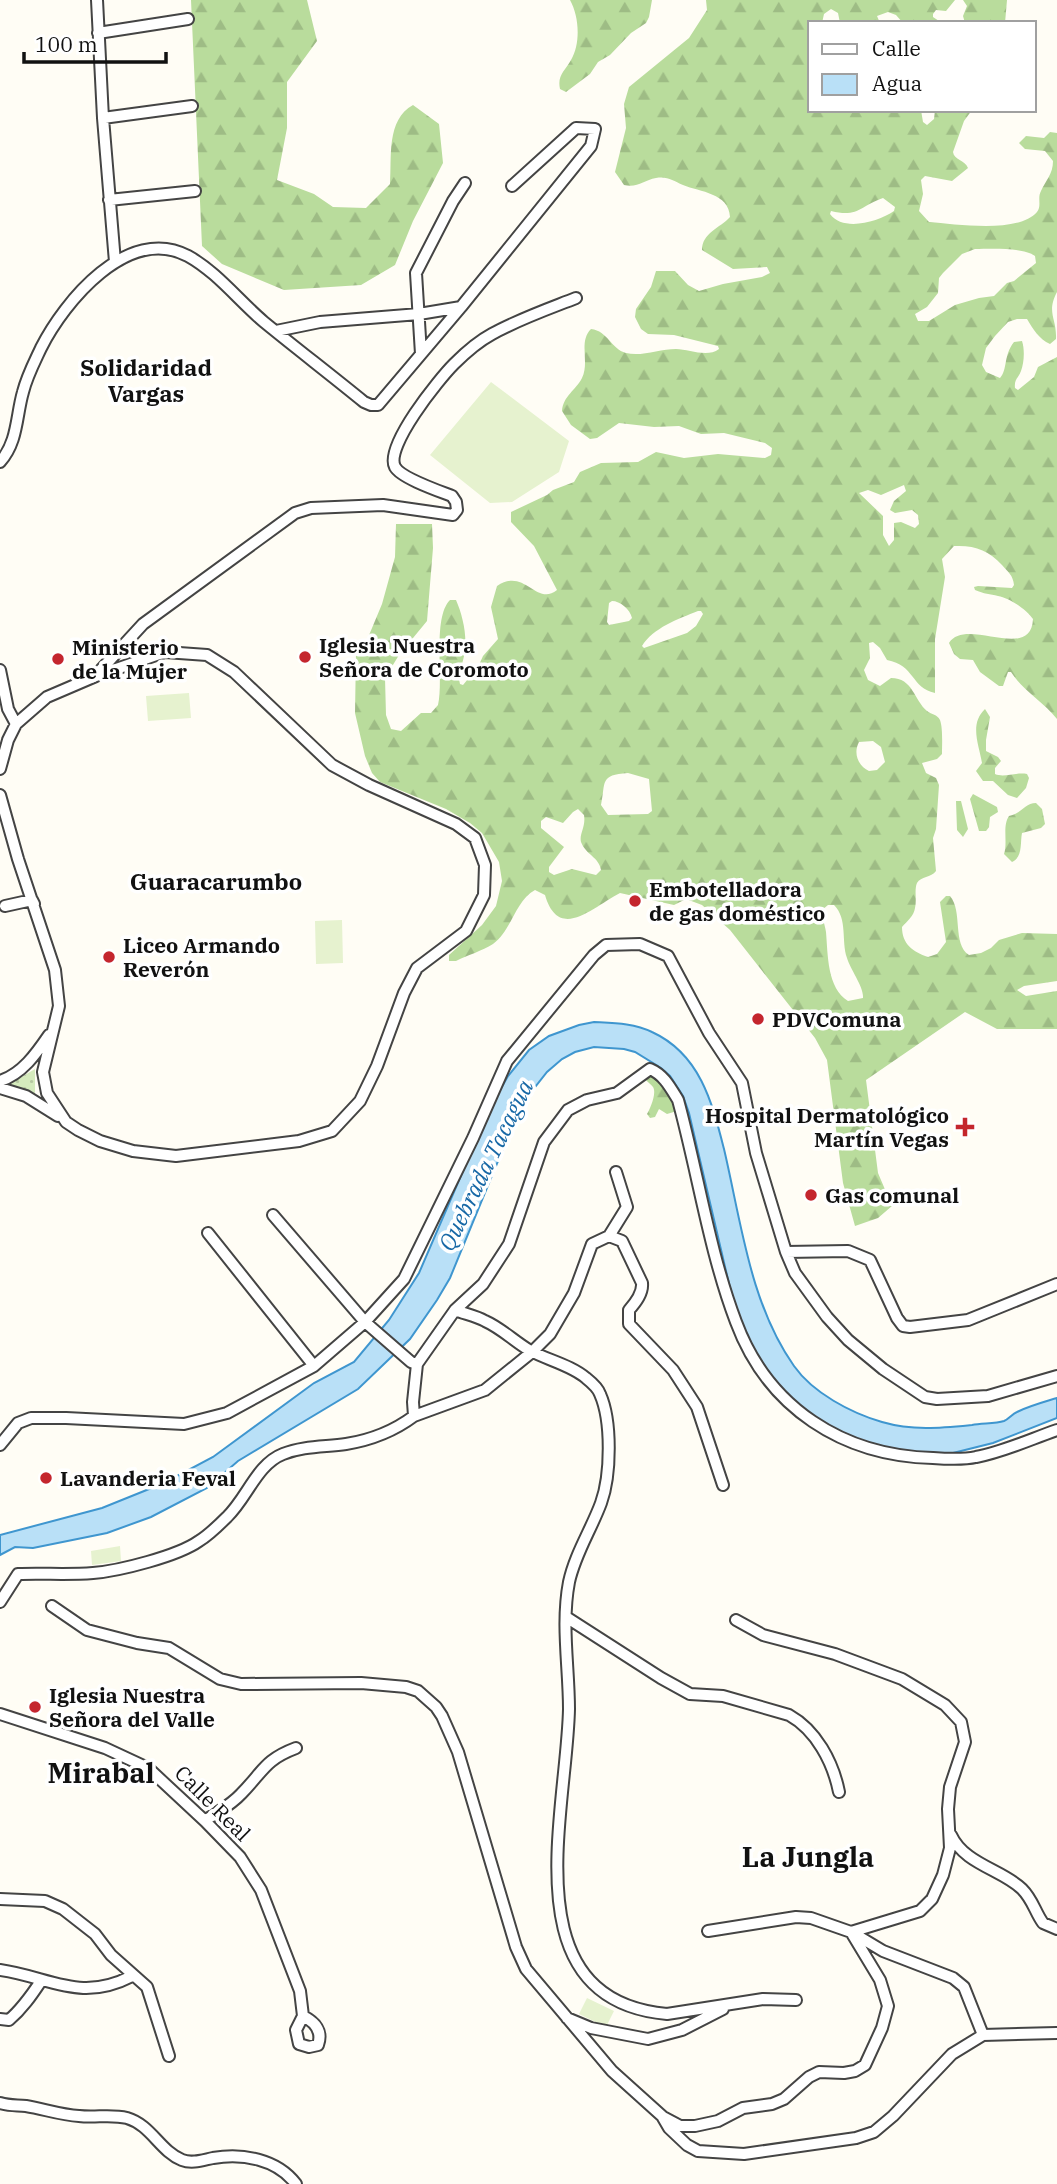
<svg xmlns="http://www.w3.org/2000/svg" width="1057" height="2184" font-family="'IBM Plex Serif',serif">
<style>
.forest{fill:url(#forest-firs);fill-rule:evenodd}
.park{fill:url(#park-dots)}
.pitch{fill:#e6f2cf}
.water{fill:#b9e0f7;stroke:#3f96cf;stroke-width:2}
.lines{fill:none;stroke-linecap:round;stroke-linejoin:round}
.minor-casing{stroke:#444;stroke-width:14}
.minor{stroke:#fff;stroke-width:10}
.poi-dot{fill:#c4262e;stroke:#fff;stroke-width:2.5}
.labels{text-anchor:middle;dominant-baseline:central;stroke-width:7;stroke-linejoin:round;paint-order:stroke}
.poi-label{font-size:21px;font-weight:bold;fill:#111;stroke:#fff;text-anchor:start}
.street-label{font-size:21px;fill:#111;stroke:#fff}
.neighbourhood-label{font-size:23px;font-weight:bold;fill:#111;stroke:#fff}
.water-label{font-size:23px;font-style:italic;fill:#1768a6;stroke:#fff}
.district-label{font-size:28px;font-weight:bold;fill:#111;stroke:#fff}
</style>
<defs>
<pattern id="forest-firs" width="22" height="20" patternUnits="userSpaceOnUse" patternTransform="scale(1.75)"><rect width="22" height="20" fill="#b9dc9c"/><path d="M5 1l3.5 6h-7zM16 11l3.5 6h-7z" fill="#9ebc85"/></pattern>
<pattern id="park-dots" width="8" height="8" patternUnits="userSpaceOnUse" patternTransform="scale(1.75)"><rect width="8" height="8" fill="#d5ebbd"/><path d="M2 2h.1M6 6h.1" fill="none" stroke="#b6c8a1" stroke-width="1.8" stroke-linecap="round"/></pattern>
</defs>
<rect width="100%" height="100%" fill="#fffdf5"/>
<path class="forest" d="M191 0H307L317 41 287 82V128L277 180 314 194 333 207 366 208 390 184C392 157 386 120 413 105L439 124 443 163 413 221 395 265 361 285 284 290 222 264 202 246Z
M570 0H652L649 17 646 23 631 33 610 55 598 62 590 74 566 92 560 89C557 75 565 71 571 60 581 43 579 16 570 0Z
M706 0H955L946 11 936 10 933 14V17L942 23H903L896 15 888 12 877 16 880 23H840L838 13 831 9 824 14 822 23H810V110H921L923 122 927 125 934 119 935 110H972L964 121 953 152C954 160 965 160 968 168L952 181 925 176 921 180 923 194 919 211 929 222C956 224 1018 234 1037 212 1042 206 1037 198 1041 191 1046 180 1053 174 1053 161L1045 151 1025 149 1019 143 1026 136 1044 138 1050 132 1057 133V292C1046 313 1057 318 1056 339L1050 344C1039 339 1033 329 1027 319H1017L1008 322 995 336 986 348 982 365 986 372 1000 378C1008 369 1003 356 1014 342L1022 341C1025 350 1024 363 1021 371 1018 379 1014 379 1015 388L1018 390 1034 377 1038 367 1057 357V719C1043 701 1023 691 1011 672H1008L1003 686H999L980 672 973 660 960 659 954 654 949 643C966 616 1031 663 1033 619 1027 610 1010 598 998 596 990 594 984 594 975 590L974 587 978 586 1012 588 1014 585C1013 575 1008 572 1002 565 988 550 975 545 954 546L942 559 945 577 935 639V693C911 688 915 665 887 660L880 648 873 642 869 643 870 658 864 670 868 680 880 686 891 678C913 678 914 700 927 711 932 715 937 714 940 720 943 728 942 745 942 754L937 759 922 763 926 773 936 778 939 785 936 829 933 838 936 871C931 878 921 876 917 883 914 890 917 900 915 908 914 916 907 921 902 927 902 944 913 952 928 957L937 954 946 942 940 902 946 896H950C963 911 952 944 969 955L981 953 991 948 999 940 1022 933 1057 934V981L1024 986 1017 990 1026 996 1057 991V1029H997L965 1012 866 1080 878 1173 892 1206 878 1218 855 1226 843 1183 827 1060 815 1038 730 930 702 905 686 899 674 905 620 893C594 906 559 943 545 895L535 890C515 901 512 930 493 944 482 951 468 955 456 961H449V955L482 925 496 906 502 881 499 862 482 833 470 823 446 809 380 782 372 773 365 756 355 713 356 653 367 640 382 604 395 557 396 524H432L433 548 427 621 399 655 385 678 386 715 391 729 401 731 421 713H431L438 705C444 679 432 618 450 600H456C463 616 468 638 464 656 462 667 457 674 460 684L463 685 478 667 483 656 498 639 491 607 497 586C525 567 536 607 557 590L534 546 511 522V512L547 495 553 490 574 482 580 472 601 463 638 462 656 452 684 458 718 454 765 458 771 455 772 448 765 443 724 433 701 434 679 426 654 427 619 423 597 438 590 439 571 425 562 411C563 396 576 390 582 378 590 362 578 342 591 329 608 331 611 349 626 353 641 357 660 349 676 349 689 349 707 358 719 349L718 346 674 335 648 334 641 329 635 317 636 309 651 287 656 271H675L688 285 699 291 723 284 762 277 770 273 767 267 733 269 702 250C702 233 720 228 730 217 729 193 700 192 683 185 673 181 668 176 656 178 644 180 638 188 624 185L615 172 626 128 624 104 629 87 689 38 707 10ZM883 198 895 207 894 211C878 222 843 232 830 214L831 211C858 218 860 206 883 198ZM975 249C991 249 1023 247 1035 256L1036 263 1014 281 1007 283 994 296 979 298 955 305 929 321H918L915 314 927 307 938 293 939 278 943 273 962 254ZM904 485 906 491 894 501 890 510 895 513 912 510 918 515 919 524 915 528 901 522 894 523V540L889 546 883 535V516L859 493 868 490 881 495ZM612 601C620 601 630 609 632 618L629 621 609 625 607 622 609 603ZM698 611H701L703 614 696 626 687 633 644 648 642 646C653 628 678 619 698 611ZM873 741 881 747 885 762 877 770 869 771C858 766 853 753 859 742ZM628 773 649 779 652 811 648 814 608 815 601 805C606 782 599 775 628 773ZM578 809 584 815C586 827 579 834 581 842 586 855 599 857 601 870L596 875 572 869 554 875 549 872V867L564 847 541 828V821L546 817 563 823 573 812ZM828 905H834C848 919 841 941 847 958 850 969 864 987 863 998L848 1001C827 988 828 955 826 932 825 925 822 918 822 910Z
M963 0H1007L1005 23H965L963 16 967 6Z
M985 709 990 717 986 740V751L998 757 1001 761 995 768V774C1004 778 1016 772 1027 774L1029 778 1026 788 1017 798 1008 795 993 781H983L976 771 982 763C979 745 969 724 985 709Z
M973 794 997 807 998 812 990 817 989 827 986 831H979L970 799Z
M956 801H961L968 829 963 837 957 830Z
M1036 803 1042 809 1045 824 1041 828 1022 833C1020 843 1023 857 1012 862L1004 854C1008 842 1002 826 1009 816 1021 814 1025 803 1036 803Z
M647 1075H652L674 1097 677 1111 667 1114 659 1109 655 1117 650 1118 647 1114C650 1109 657 1093 653 1087 651 1084 647 1082 645 1079Z"/>
<path class="park" d="M35 1069V1094L6 1086Z"/>
<path class="pitch" d="M491 382 569 441 559 472 512 502 490 503 430 455Z
M189 693 191 718 148 721 146 696Z
M342 920 343 963 316 964 315 921Z
M120 1546 121 1561 92 1565 91 1551Z
M587 1998 614 2011 606 2027 579 2014Z"/>
<path class="water" d="M594 1022C614 1023 634 1023 652 1032 700 1054 712 1102 724 1149 741 1221 750 1304 794 1366 813 1393 851 1413 882 1422 913 1431 941 1428 972 1425 982 1423 995 1424 1004 1421 1009 1419 1012 1414 1017 1412 1029 1406 1044 1402 1057 1398V1418L993 1443 945 1455 879 1449 820 1424 782 1392 757 1357 737 1318 689 1113 683 1096 670 1076 661 1068 635 1052 624 1049 594 1047 575 1052 562 1059 547 1072 521 1105 450 1278 437 1300 410 1339 358 1389 238 1461 207 1488 151 1517 107 1533 33 1548 15 1547 0 1555V1535L102 1508 164 1483 213 1457 314 1383 354 1362 389 1320 419 1273 491 1106 508 1076 529 1050 549 1036 579 1025Z"/>
<g class="lines">
<g class="minor-casing">
<path id="minor" d="M97 0 103 118 115 262
M98 33 188 19
M103 118 192 106
M109 200 195 191
M276 331 320 322 419 314 461 307
M421 354 416 273 453 201 465 183
M0 462C18 442 16 416 23 392 27 376 34 363 41 348 64 302 128 224 188 256 217 272 239 301 264 322 297 349 331 375 364 402L371 405H378L461 307 591 146 595 129 576 128 512 186
M0 670 8 709 16 724
M97 674 143 624 295 513 311 508 383 505 453 515 457 510 456 502 452 496C439 491 401 478 395 467 384 447 439 379 454 364 465 353 479 341 492 334 519 319 548 309 576 298
M0 769 8 740 16 724 47 697 96 676 165 652 207 655 234 672 332 765 369 785 456 824 475 838 485 865 484 895 466 931 417 968 404 993 377 1066 360 1101 332 1131 299 1141 176 1156 133 1151 100 1141 78 1130 66 1122 47 1093 43 1072 59 1006 55 970 18 859 0 795
M5 906 32 900 34 904
M0 1081C22 1074 36 1054 49 1035
M0 1088 26 1096 58 1116
M273 1215 365 1322 411 1362 417 1364
M208 1233 314 1366
M609 1236 622 1241 642 1283C643 1293 636 1302 629 1310V1324L673 1370 697 1407 723 1485
M786 1252 848 1251 870 1260 897 1318 903 1326 910 1327 968 1320 1057 1284
M455 1310C465 1314 476 1316 485 1321 501 1328 514 1341 529 1350 547 1360 571 1365 586 1378 591 1382 598 1388 600 1394 612 1421 611 1475 601 1503 591 1530 575 1554 569 1582 561 1624 569 1667 569 1709 567 1812 510 2000 667 2014L763 1999 796 2000
M414 1416 485 1390 532 1352 550 1334 574 1293 592 1244 609 1236 627 1207 616 1172
M0 1445 18 1423 31 1418H66L184 1424 227 1413 314 1366 365 1322 404 1279 473 1138 507 1061 594 955 606 945 640 944 668 956 709 1033 742 1083 756 1153 786 1252 795 1273 827 1317 848 1340 883 1369 925 1397 937 1399 988 1396 1057 1376
M0 1602 18 1574C43 1573 68 1575 93 1573 119 1571 178 1556 199 1541 209 1535 219 1525 227 1517 247 1498 257 1464 283 1454 303 1446 325 1447 346 1444 371 1440 394 1431 414 1416L413 1402 417 1364 455 1310 483 1284 509 1244 544 1142 568 1110 587 1100 617 1093 650 1069C664 1075 670 1087 678 1100 698 1173 709 1251 736 1322 768 1408 843 1456 933 1458 947 1459 963 1460 976 1457 1003 1452 1031 1439 1057 1430
M52 1606 87 1630 137 1643 169 1648 220 1679 241 1684 361 1683 406 1687 418 1691 436 1707 442 1716 458 1752 516 1947 526 1969 612 2071 662 2116 669 2128 687 2145 698 2151 744 2154 856 2138 874 2132 893 2116 952 2054 983 2035 1057 2033
M566 1617 661 1678 690 1694 723 1696 789 1715C816 1730 833 1762 839 1792
M736 1620 763 1635 835 1654 902 1679 945 1705 961 1722 965 1742 950 1787 948 1809 950 1848 943 1875 932 1899 920 1911 851 1932
M0 1714 105 1748 148 1768 205 1821 240 1857 261 1890 300 1991 303 2016
M205 1821C217 1812 231 1805 241 1794 263 1772 264 1760 296 1748
M951 1835C964 1864 1003 1870 1022 1889 1033 1900 1035 1912 1043 1923L1057 1929
M0 1899 45 1901 63 1909 95 1934 111 1955 147 1987 169 2056
M853 1933 883 1951 953 1978 964 1987 983 2035
M0 1970C50 1977 80 2003 132 1976
M303 2016C315 2022 323 2031 318 2045L309 2047 299 2044 296 2030Z
M567 2018 591 2028 648 2039 682 2030 723 2009
M0 2019 9 2020C22 2009 31 1996 41 1981
M0 2103C9 2106 17 2105 26 2106 44 2109 61 2115 79 2116 95 2118 111 2114 127 2118 151 2125 160 2151 182 2160 192 2164 203 2160 213 2158 243 2153 277 2159 296 2184
M663 2117 680 2126H695L718 2121 743 2108 772 2104 784 2099 809 2077 819 2072 844 2073 855 2071 865 2065 882 2028 888 2006 880 1980 851 1932 811 1918 796 1917 708 1931"/>
</g>
<use href="#minor" class="minor"/>
</g>
<g class="poi-dot">
<circle cx="305" cy="657" r="7"/>
<circle cx="58" cy="659" r="7"/>
<circle cx="635" cy="901" r="7"/>
<circle cx="109" cy="957" r="7"/>
<circle cx="758" cy="1019" r="7"/>
<path d="M961.5 1116.5h7v7h7v7h-7v7h-7v-7h-7v-7h7z"/>
<circle cx="811" cy="1195" r="7"/>
<circle cx="46" cy="1478" r="7"/>
<circle cx="35" cy="1707" r="7"/>
</g>
<g class="labels">
<g class="poi-label">
<text x="319" y="645">Iglesia Nuestra<tspan x="319" dy="24">Señora de Coromoto</tspan></text>
<text x="72" y="647">Ministerio<tspan x="72" dy="24">de la Mujer</tspan></text>
<text x="649" y="889">Embotelladora<tspan x="649" dy="24">de gas doméstico</tspan></text>
<text x="123" y="945">Liceo Armando<tspan x="123" dy="24">Reverón</tspan></text>
<text x="772" y="1019">PDVComuna</text>
<text x="949" y="1115" text-anchor="end">Hospital Dermatológico<tspan x="949" dy="24">Martín Vegas</tspan></text>
<text x="825" y="1195">Gas comunal</text>
<text x="60" y="1478">Lavanderia Feval</text>
<text x="49" y="1695">Iglesia Nuestra<tspan x="49" dy="24">Señora del Valle</tspan></text>
</g>
<g class="street-label">
<text transform="translate(213 1803) rotate(45)">Calle Real</text>
</g>
<g class="neighbourhood-label">
<text x="146" y="367">Solidaridad<tspan x="146" dy="26">Vargas</tspan></text>
<text x="216" y="881">Guaracarumbo</text>
</g>
<g class="water-label">
<text transform="translate(485 1165) rotate(-64)">Quebrada Tacagua</text>
</g>
<g class="district-label">
<text x="101" y="1772">Mirabal</text>
<text x="808" y="1856">La Jungla</text>
</g>
</g>
<rect x="808" y="21" width="228" height="91" fill="#ffffff" stroke="#a0a0a0" stroke-width="2"/>
<rect x="822" y="44" width="35" height="10" fill="#ffffff" stroke="#a0a0a0" stroke-width="2"/>
<text x="872" y="56" font-size="21" fill="#111111">Calle</text>
<rect x="822" y="74" width="35" height="21" fill="#b9e0f7" stroke="#a0a0a0" stroke-width="2"/>
<text x="872" y="91" font-size="21" fill="#111111">Agua</text>
<path d="M24 52v10h142v-10" fill="none" stroke="#111111" stroke-width="3.5"/>
<text x="35" y="52" font-size="21" fill="#111111" stroke="#ffffff" stroke-width="5" paint-order="stroke">100 m</text>
</svg>
